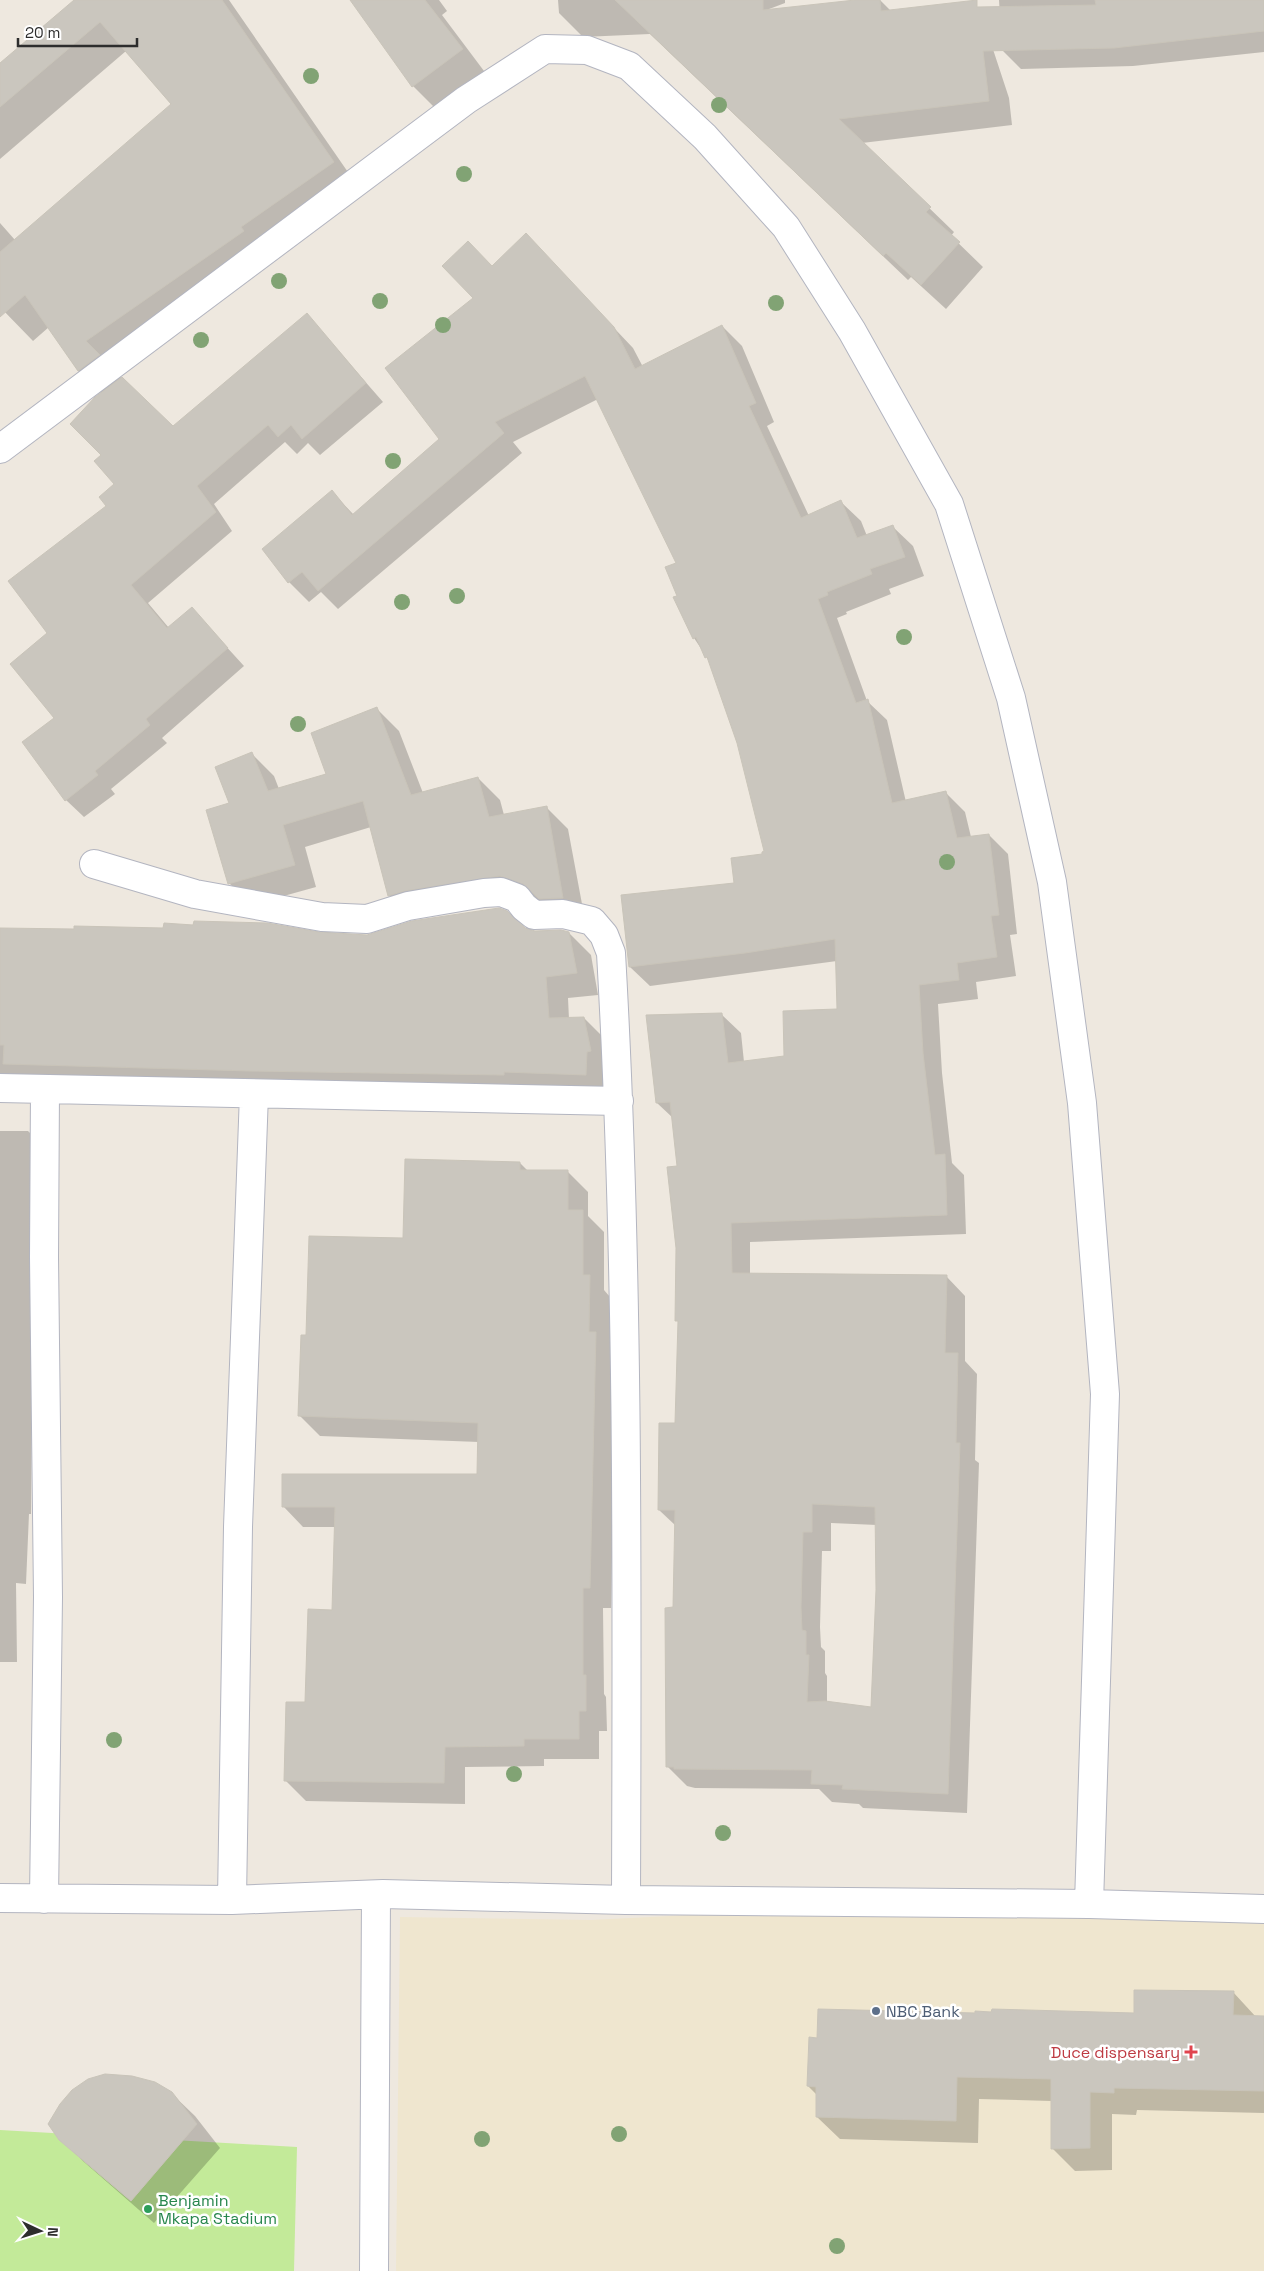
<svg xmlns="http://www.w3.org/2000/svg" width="1264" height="2271" font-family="'Space Grotesk',sans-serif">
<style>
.education{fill:#efe6cf}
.pitch{fill:#c3ea99}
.shadow{fill:#0003;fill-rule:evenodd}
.building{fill:#cac6be;stroke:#c9c4b9;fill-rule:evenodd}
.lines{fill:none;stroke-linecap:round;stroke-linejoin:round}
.minor-casing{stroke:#b3b5c0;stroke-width:30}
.minor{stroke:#fff;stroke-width:28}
.tree{fill:#81a374}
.service-dot{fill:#5c6f8a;stroke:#fff;stroke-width:2}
.health-dot{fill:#e0444e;stroke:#fff;stroke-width:2}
.leisure-dot{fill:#2e9e5b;stroke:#fff;stroke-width:2}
.labels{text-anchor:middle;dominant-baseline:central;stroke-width:5;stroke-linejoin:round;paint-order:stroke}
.service-label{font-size:16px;fill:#4e5e75;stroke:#fff;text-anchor:start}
.health-label{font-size:16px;fill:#be3a42;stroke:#fff;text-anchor:end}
.leisure-label{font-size:16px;fill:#27864d;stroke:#fff;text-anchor:start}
</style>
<rect width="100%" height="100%" fill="#eee8df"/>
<path class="education" d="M771 1911 1264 1922V2271H396L400 1917 591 1920Z"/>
<path class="pitch" d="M0 2130 297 2147 294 2271H0Z"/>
<path class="shadow" d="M75 0H229L361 191 113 370 173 428 307 315 383 402 320 455 308 443 297 454 285 442 214 504 232 531 148 603 169 628 192 609 244 666 162 738 167 743 111 789 115 794 84 817 66 800 56 718 48 633 108 506 116 484 102 455V394L78 371 49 327 33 341 0 307V223L15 240 172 105 126 51 0 159V64Z
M351 0H439L447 11 442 15 487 75 439 112 413 86Z
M558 0H785V3L764 11 880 0 891 11 986 28 1009 98 1012 125 862 143 954 232 951 236 983 267 946 309 911 277 908 280 650 34 583 37 559 13Z
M999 0H1264V52L1133 66 1021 69 1002 50Z
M545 255 633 348 643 367 722 326 742 346 774 422 767 426 809 516 841 502 861 521 867 536 893 527 913 546 924 576 889 589 891 594 846 612 847 614 837 618 867 701 887 720 906 802 946 793 965 812 971 837 989 835 1008 854 1017 934 1010 935 1016 976 976 982 978 999 938 1004 942 1073 952 1163 964 1175 966 1234 750 1242V1274L946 1276 965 1296V1361L977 1374 975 1460 979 1463 967 1813 863 1808 859 1804 832 1802 819 1789 695 1788 687 1786 668 1767 676 1526 659 1510 677 1424 679 1323 677 1320 678 1167 673 1118 657 1103 721 1014 741 1033 744 1062 786 1057 838 1010 837 961 650 986 630 967 735 884 766 852 738 742 710 662 694 638 678 597V563L598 399 513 442 522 453 338 609 321 592 309 602 289 582 264 549 332 492 354 515 441 439 474 299 492 267ZM831 1523 877 1525V1590L873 1708 827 1703V1676L825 1673V1651L821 1647 820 1627 822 1551H831Z
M377 709 399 731 423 793 478 778 500 800 504 815 546 807 568 829 585 920 523 898 411 917 389 895 371 827 305 847 316 887 251 905 229 883 231 803 252 754 274 776 279 789 328 774Z
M524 929 534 932 569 933 591 955 598 995 568 998 569 1019 584 1018 606 1040 607 1097 0 1082V930L367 936Z
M0 1131H28L44 1147 32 1332 31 1514H29L26 1584 16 1583 17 1662H0Z
M520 1163 528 1171H567L588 1192V1216L604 1232V1290L610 1297V1347L616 1354 611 1608H603L604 1694 606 1697 607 1731H599V1759H544V1766L465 1767V1804L306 1801 285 1780 333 1611 336 1527H303L283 1506 478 1475 479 1442 320 1436 299 1415 308 1337 404 1239Z
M1233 1992 1256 2017H1264V2113L1137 2110 1136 2115 1112 2114V2170L1075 2171 1052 2148V2101L979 2099 978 2143 840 2139 817 2117V2095L808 2086 818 2039 976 2014H1135Z
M171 2093 195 2116 220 2148 154 2223 84 2162 60 2139Z"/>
<path class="building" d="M74 0H222L334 162 241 227 244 231 86 341 100 355 78 371 25 295 0 317V252L171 104 100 22 0 107V63Z
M350 0H425L463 49 412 87Z
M615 0H763V10L855 0H880L881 11 977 0V7L1096 5 1095 0H1264V31L1114 48 983 51 989 101 839 119 931 207 926 212 960 242 921 285 886 253 883 256Z
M526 233 614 327 635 369 722 325 756 403 749 406 801 518 841 500 857 538 893 525 905 557 870 569 872 574 827 592 828 595 818 599 856 703 868 699 892 803 946 791 957 838 989 834 999 915 991 916 997 957 957 963 959 980 919 985 923 1053 935 1155 945 1154 947 1215 731 1223 732 1273 947 1275 945 1353H958L956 1443H960L948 1794 842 1789 843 1785 811 1784 812 1770 674 1769V1767H666L665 1608 673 1607 675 1510H658L659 1423H675L678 1321H675L676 1248 667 1167 677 1166 670 1102 656 1103 646 1015 722 1013 728 1063 784 1056 783 1011 837 1009 835 939 745 953 629 967 621 895 734 883 731 858 762 854V852L764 851 737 743 707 657 705 658 696 637 693 639 673 597 677 596 665 567 676 563 585 376 495 422 504 433 318 591 302 572 288 583 262 549 332 490 352 515 439 439 385 368 473 298 442 266 468 241 492 266ZM812 1504 875 1507 876 1590 871 1707 825 1701 807 1702 809 1655H806V1631L802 1630 801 1607 803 1532H812Z
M307 313 366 383 302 439 291 425 278 437 268 425 197 486 216 512 131 585 167 628 192 607 228 648 146 719 150 725 95 771 98 775 65 801 22 742 54 718 10 664 47 633 8 581 106 506 99 497 114 484 94 461 101 455 70 424 95 397 122 377 173 426Z
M377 707 411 795 478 777 489 817 547 806 563 898 539 899 523 884 500 876 405 891 388 896 363 801 283 825 295 865 228 884 206 810 229 803 215 767 252 752 268 791 326 774 311 733Z
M499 908 507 911 525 928 535 931 561 930 569 932 577 973 546 977 549 1018 584 1017 591 1051 587 1052 586 1075 504 1072V1075L250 1071 3 1064 4 1045H0V928L74 929V926L163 928 164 923 193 925 194 921 267 923 319 932 367 935 412 921Z
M405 1159 520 1162V1170H568V1210H583V1275H590L589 1332H596L590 1588H583V1675H586V1711H579V1739H524V1746L445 1747 444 1783 284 1781 286 1702H305L308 1609 332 1610 335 1507H282V1474H477L478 1423 298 1416 301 1335H306L309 1236 403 1238Z
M1134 1990 1234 1991 1233 2015 1264 2016V2091L1114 2088V2093L1090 2092V2148L1051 2149V2079L957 2077 956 2121 816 2117V2087L807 2086 809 2037 817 2038 818 2009 975 2013V2011L991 2012 992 2009 1134 2013Z
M105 2074 132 2076 155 2082 172 2092 197 2124 131 2201 59 2140 48 2124 60 2104 72 2090 88 2079Z"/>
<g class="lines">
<g class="minor-casing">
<path id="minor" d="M0 449 466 100 545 49 587 50 629 66 705 137 786 227 852 331 949 504 1011 698 1052 882 1082 1103 1105 1394 1089 1904
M94 864 195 894 322 917 367 919 408 906 484 893 501 892 517 898 524 907 534 915 563 914 592 921 604 935 611 953C629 1268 627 1584 626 1900
M0 1088 619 1101
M0 1898 232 1900 383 1894 626 1900 1089 1904 1264 1909
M44 1899 48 1597 44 1257 45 1089
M232 1900 238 1527 254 1094
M374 2271 376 1895"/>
</g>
<use href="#minor" class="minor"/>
</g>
<g class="tree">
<circle cx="311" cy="76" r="8"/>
<circle cx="719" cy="105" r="8"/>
<circle cx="464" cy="174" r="8"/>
<circle cx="279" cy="281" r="8"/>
<circle cx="380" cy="301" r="8"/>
<circle cx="776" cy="303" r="8"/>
<circle cx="443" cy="325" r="8"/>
<circle cx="201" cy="340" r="8"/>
<circle cx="393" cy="461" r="8"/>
<circle cx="457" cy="596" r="8"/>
<circle cx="402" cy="602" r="8"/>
<circle cx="904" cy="637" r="8"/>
<circle cx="298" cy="724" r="8"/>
<circle cx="947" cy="862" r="8"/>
<circle cx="114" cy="1740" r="8"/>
<circle cx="514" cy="1774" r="8"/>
<circle cx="723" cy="1833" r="8"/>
<circle cx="619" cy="2134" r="8"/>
<circle cx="482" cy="2139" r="8"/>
<circle cx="837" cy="2246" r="8"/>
</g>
<circle class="service-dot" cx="876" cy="2011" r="5"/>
<path class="health-dot" d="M1188.5 2044.5h5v5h5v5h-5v5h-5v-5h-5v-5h5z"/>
<circle class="leisure-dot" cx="148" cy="2209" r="5"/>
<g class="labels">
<g class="service-label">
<text x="886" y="2011">NBC Bank</text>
</g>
<g class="health-label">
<text x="1180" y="2052">Duce dispensary</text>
</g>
<g class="leisure-label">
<text x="158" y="2200">Benjamin<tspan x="158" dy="18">Mkapa Stadium</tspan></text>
</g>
</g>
<g transform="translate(40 2231) rotate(94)" stroke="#ffffff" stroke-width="4" paint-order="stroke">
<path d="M0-4L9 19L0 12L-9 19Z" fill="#2d2d2d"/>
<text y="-8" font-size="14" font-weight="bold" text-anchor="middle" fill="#2d2d2d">N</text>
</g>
<path d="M18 38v8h119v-8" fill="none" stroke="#2d2d2d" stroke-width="2.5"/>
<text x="25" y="38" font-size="15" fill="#2d2d2d" stroke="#ffffff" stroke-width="4" paint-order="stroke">20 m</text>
</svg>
